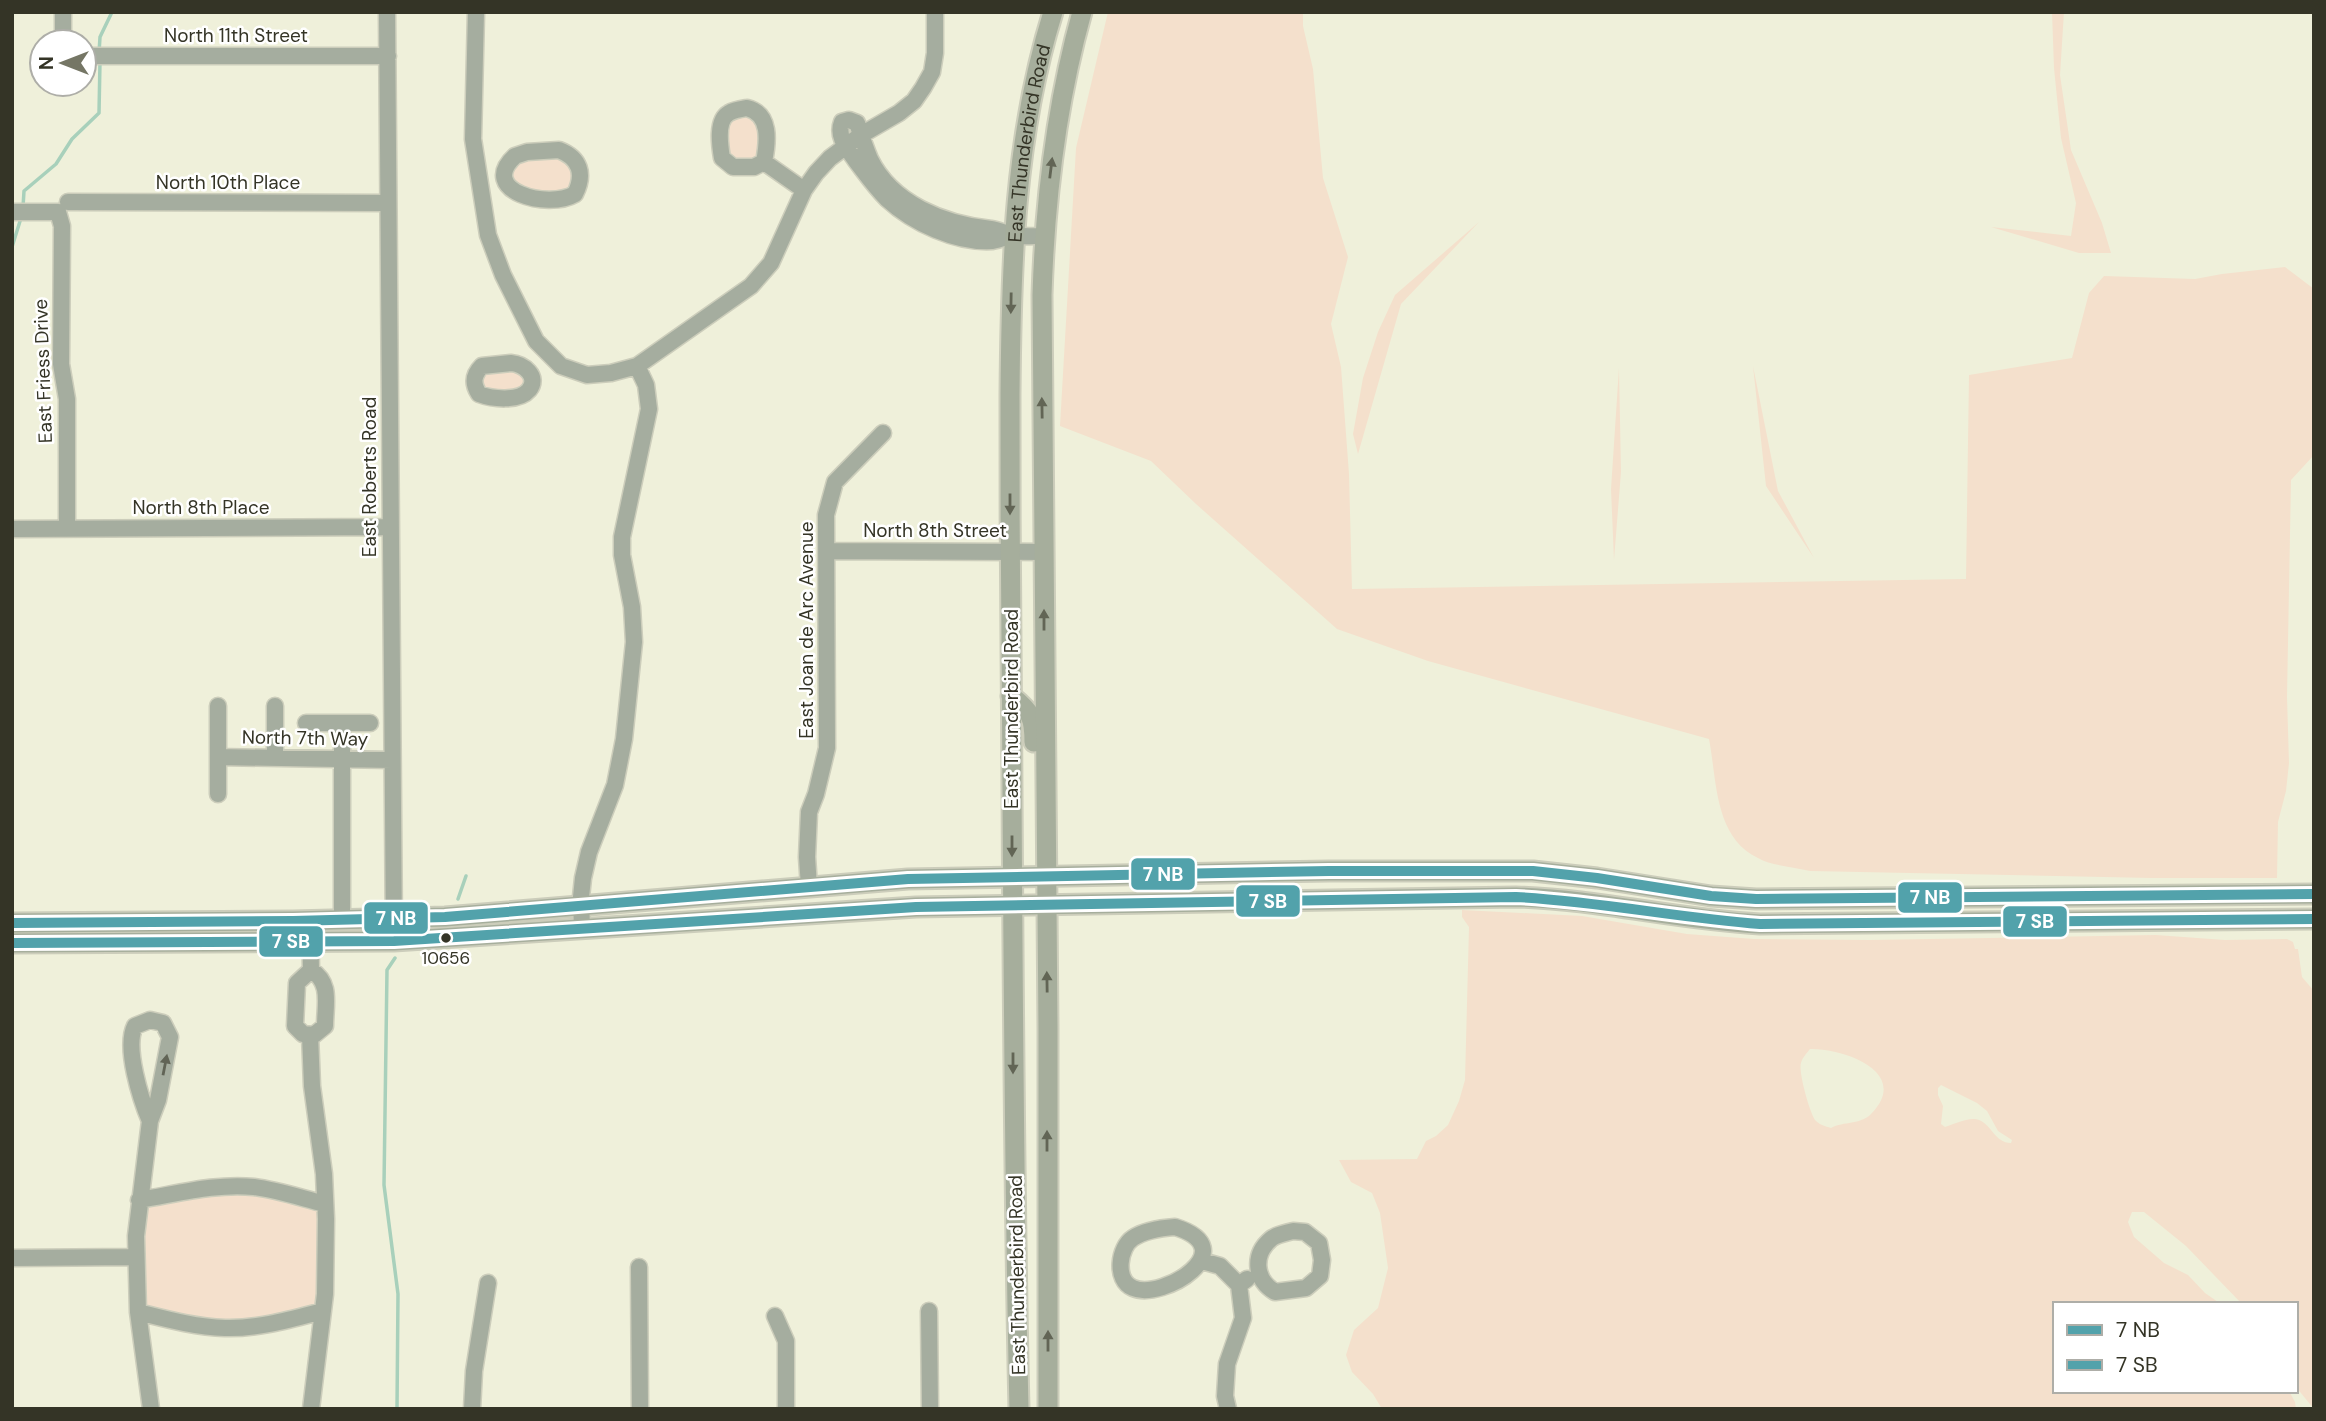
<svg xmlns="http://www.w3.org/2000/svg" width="2326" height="1421" font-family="'DM Sans',sans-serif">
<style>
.green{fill:#f4e0cc;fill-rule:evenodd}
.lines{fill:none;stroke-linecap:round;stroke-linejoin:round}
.stream{stroke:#a8d0bb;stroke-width:3.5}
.minor-casing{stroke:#cccdbb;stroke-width:19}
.major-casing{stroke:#cccdbb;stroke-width:23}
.minor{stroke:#a5ad9f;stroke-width:16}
.major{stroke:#a6ae9c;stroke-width:19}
.bus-1-casing{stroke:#fff;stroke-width:16}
.bus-2-casing{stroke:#fff;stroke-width:16}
.bus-1{stroke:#52a2ab;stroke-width:10}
.bus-2{stroke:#52a2ab;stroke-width:10}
.oneway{fill:#626555}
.oneway2{fill:#616456}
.bus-dot{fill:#343426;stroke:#fff;stroke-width:2.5}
.labels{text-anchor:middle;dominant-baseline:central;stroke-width:5;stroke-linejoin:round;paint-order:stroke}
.bus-label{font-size:17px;fill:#343426;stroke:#fff}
.street-label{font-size:19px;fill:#343426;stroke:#fff}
.line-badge{stroke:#fff;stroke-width:2.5}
.badge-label{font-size:19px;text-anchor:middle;font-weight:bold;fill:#fff}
</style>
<rect width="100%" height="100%" fill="#eff0da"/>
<path class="green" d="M1108 12H1303V26L1313 69 1323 178 1348 257 1331 324 1341 367 1349 474 1352 589 1966 579 1969 375 2072 358 2089 293 2104 276 2195 279 2222 274 2285 267 2314 289V455L2291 480 2287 697 2289 763 2286 791 2278 822 2277 878H2152L1810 871C1794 867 1772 866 1758 858 1714 837 1717 780 1709 739L1428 661 1337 629 1196 504 1151 461 1060 426 1076 148Z
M2052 12H2064L2060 75 2071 150 2102 223 2111 253H2079L1991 227 2071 236 2076 203 2061 138 2054 68Z
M761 113 764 162 727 163 725 117Z
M570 154 575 194 526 197 506 169 510 160Z
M1479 222 1401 304 1358 454 1353 434 1363 378 1378 332 1395 295Z
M511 363 532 385 486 397 476 372Z
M1753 366 1778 491 1814 558 1766 486Z
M1619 368 1621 472 1614 560 1611 489Z
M1462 910 1582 916 1687 934 1754 939 1870 940 2156 935 2225 940 2287 939 2293 942 2295 949H2298L2302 977 2314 991V1409L2296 1387V1304H2242L2186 1246 2144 1212H2132L2128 1222 2134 1237 2164 1263 2188 1275 2205 1293 2221 1304H2055V1391H2289L2295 1402 2296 1409H1382L1373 1394 1352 1372 1346 1355 1354 1330 1378 1308 1388 1268 1380 1213 1372 1193 1351 1182 1339 1160 1417 1159 1426 1141 1436 1136 1448 1125 1459 1101 1465 1080 1469 927 1462 917ZM1810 1049C1843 1048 1912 1072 1871 1114 1860 1125 1844 1121 1831 1128 1825 1126 1820 1125 1816 1121 1810 1115 1798 1071 1801 1063 1802 1058 1807 1053 1810 1049ZM1941 1085 1977 1103 1987 1111 1998 1131 2012 1140 2011 1143C1995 1143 1992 1125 1979 1120 1970 1116 1954 1124 1945 1127L1941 1124 1943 1106 1938 1095V1088Z
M227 1186 325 1204 323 1311 254 1327 138 1312 139 1200Z"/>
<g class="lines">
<path class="stream" d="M99 53 100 37 112 12
M23 207 24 191 56 164 72 139 99 113 100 61
M12 247 21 218
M458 899 466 876
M395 958 387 970 384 1185 398 1294 397 1409"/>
<g class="minor-casing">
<path id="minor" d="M387 12 394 941
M476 12 473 139 488 235 503 275 536 341 561 366 587 375 611 373 637 366 751 286 771 263 804 190 816 173 830 158 861 135 899 113 914 101 923 88 932 72 935 53V12
M63 42V12
M84 56H388
M747 108C771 114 768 141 764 162L754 167H733L722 158C720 146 716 120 729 113 734 110 741 109 747 108Z
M559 150C580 158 585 174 575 194 548 210 477 191 515 156L527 152Z
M764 162 804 190
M68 202 388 203
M12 212H58L62 226 61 364 67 399V528
M1013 235C1006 237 999 240 992 241 956 243 913 223 887 199 875 187 866 174 856 161 848 149 836 137 842 122L849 120 857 123C861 135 865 147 870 159 892 204 944 224 991 229 998 230 1004 233 1012 235 1022 237 1033 236 1044 236
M511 363C523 364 540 376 529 390 519 402 492 399 479 394 472 383 473 375 482 366Z
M12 529 390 527
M827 551 1044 552
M218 706V794
M275 706V758
M306 723H370
M342 724V920
M218 757 392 760
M809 887 807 857 809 812 816 794 827 748 826 515 835 482 883 433
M310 921 311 970
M582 930 581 897 583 878 589 852 615 785 624 739 634 642 632 607 622 555V537L649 409 646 385 637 366
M311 970C332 983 325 1004 325 1026L314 1035 303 1034 295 1026 297 983Z
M310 1035 312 1086 324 1174 326 1219 325 1294 311 1409
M150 1121C141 1100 124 1047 135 1026L150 1020 163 1023 170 1037 158 1100 150 1121 136 1236 138 1312 151 1409
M139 1200C177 1194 216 1183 254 1187 278 1190 301 1198 325 1204
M1175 1227C1246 1249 1163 1301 1133 1288 1114 1280 1119 1247 1133 1238 1145 1230 1161 1228 1175 1227Z
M1293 1231 1305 1232 1319 1243 1322 1260 1320 1276 1306 1288 1275 1292C1255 1280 1252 1255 1271 1239 1277 1234 1287 1233 1293 1231Z
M12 1258 136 1257
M1202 1261 1220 1266 1239 1285 1247 1279
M639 1267 640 1409
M929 1311 930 1409
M138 1312C166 1319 195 1327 225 1328 258 1329 292 1319 323 1311
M775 1316 786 1341V1409
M472 1409 474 1371 488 1283
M1228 1409 1225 1396 1227 1364 1243 1318 1239 1285"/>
</g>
<g class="major-casing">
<g id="major">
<path d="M1011 696C1031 712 1034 717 1034 742"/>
<path d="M12 923 293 921 445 917 908 879 1329 871H1533L1597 878 1711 896 1756 899 2314 894"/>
<path d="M12 943 394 941 916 907 1516 897C1598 899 1678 920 1760 924L2314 919"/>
<path id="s1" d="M1019 1409C1013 1153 1013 897 1011 642 1010 560 1010 477 1010 395 1011 266 1014 137 1053 12"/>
<path d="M1048 1409V1029L1042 295C1045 200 1056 105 1082 12"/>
</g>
</g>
<use href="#minor" class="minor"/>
<use href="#major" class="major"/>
<g class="bus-1-casing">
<path id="bus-1" d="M12 923 293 921 445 917 908 879 1329 871H1533L1597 878 1711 896 1756 899 2314 894"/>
</g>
<g class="bus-2-casing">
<path id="bus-2" d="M12 943 394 941 916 907 1516 897C1598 901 1678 918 1760 924L2314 919"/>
</g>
<use href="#bus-1" class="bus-1"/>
<use href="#bus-2" class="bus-2"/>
</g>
<defs><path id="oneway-solid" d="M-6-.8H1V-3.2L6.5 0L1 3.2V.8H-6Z" transform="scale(1.75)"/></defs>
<g class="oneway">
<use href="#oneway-solid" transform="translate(1051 168) rotate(-83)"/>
<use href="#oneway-solid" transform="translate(1011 303) rotate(91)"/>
<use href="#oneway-solid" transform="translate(1042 408) rotate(-91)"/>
<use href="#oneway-solid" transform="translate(1010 504) rotate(90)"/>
<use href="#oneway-solid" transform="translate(1044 620) rotate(-90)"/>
<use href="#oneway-solid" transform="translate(1012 846) rotate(90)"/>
<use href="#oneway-solid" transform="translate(1047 982) rotate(-91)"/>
<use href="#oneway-solid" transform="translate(1013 1063) rotate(90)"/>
<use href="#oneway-solid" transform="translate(1047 1141) rotate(-90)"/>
<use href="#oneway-solid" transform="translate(1048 1341) rotate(-90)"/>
</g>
<use class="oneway2" href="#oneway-solid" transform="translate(165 1065) rotate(-79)"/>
<circle class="bus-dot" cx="446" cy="938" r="6"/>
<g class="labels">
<g class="bus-label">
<text x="446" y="958">10656</text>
</g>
<g class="street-label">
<text x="236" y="35">North 11th Street</text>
<text stroke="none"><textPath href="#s1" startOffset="1267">East Thunderbird Road</textPath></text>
<text x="228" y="182">North 10th Place</text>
<text transform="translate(43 371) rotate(-92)">East Friess Drive</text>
<text transform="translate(369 477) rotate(-90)">East Roberts Road</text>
<text x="201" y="507">North 8th Place</text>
<text x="935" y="530">North 8th Street</text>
<text transform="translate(806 630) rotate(-90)">East Joan de Arc Avenue</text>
<text transform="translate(1011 709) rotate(-90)">East Thunderbird Road</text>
<text transform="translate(305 738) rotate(1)">North 7th Way</text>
<text transform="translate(1017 1275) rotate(-91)">East Thunderbird Road</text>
</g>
</g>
<g class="line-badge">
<rect x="1130" y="857" width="66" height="34" rx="7" fill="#52a2ab"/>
<rect x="1897" y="881" width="66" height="33" rx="7" fill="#52a2ab"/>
<rect x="1235" y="884" width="66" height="34" rx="7" fill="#52a2ab"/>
<rect x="363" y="901" width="66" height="34" rx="7" fill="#52a2ab"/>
<rect x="2002" y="905" width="66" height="33" rx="7" fill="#52a2ab"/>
<rect x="258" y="925" width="66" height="33" rx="7" fill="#52a2ab"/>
</g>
<g class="badge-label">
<text x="1163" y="881">7 NB</text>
<text x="1930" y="904">7 NB</text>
<text x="1268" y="908">7 SB</text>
<text x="396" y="925">7 NB</text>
<text x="2035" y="928">7 SB</text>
<text x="291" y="948">7 SB</text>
</g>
<rect width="2326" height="1421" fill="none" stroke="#343426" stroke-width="28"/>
<rect x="2053" y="1302" width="245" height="91" fill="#ffffff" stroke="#aeaea8" stroke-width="2"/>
<rect x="2067" y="1325" width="35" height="10" fill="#52a2ab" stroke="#aeaea8" stroke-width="2"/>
<text x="2116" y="1337" font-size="21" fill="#343426">7 NB</text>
<rect x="2067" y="1360" width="35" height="10" fill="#52a2ab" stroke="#aeaea8" stroke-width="2"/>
<text x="2116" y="1372" font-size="21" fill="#343426">7 SB</text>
<g transform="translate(63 63) rotate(270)"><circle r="33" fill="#ffffff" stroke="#aeaea8" stroke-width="2"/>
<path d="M0-5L12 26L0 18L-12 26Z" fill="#757665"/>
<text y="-10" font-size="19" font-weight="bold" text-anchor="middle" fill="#343426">N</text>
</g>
</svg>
